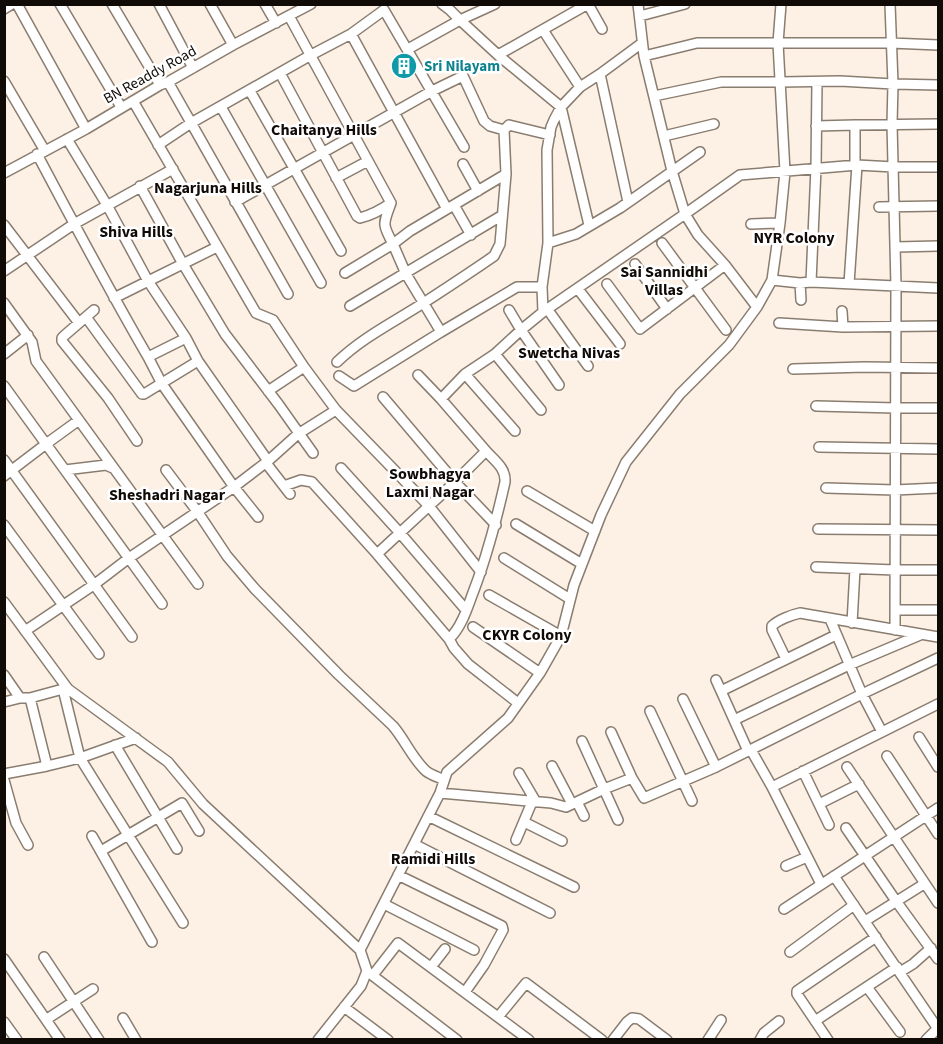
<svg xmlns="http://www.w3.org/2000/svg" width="943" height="1044" font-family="'Source Sans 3',sans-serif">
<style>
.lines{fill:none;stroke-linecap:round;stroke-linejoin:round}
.minor-casing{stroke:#8a7d70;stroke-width:12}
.minor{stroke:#fff;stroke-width:9}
.labels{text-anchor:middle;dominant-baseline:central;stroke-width:5;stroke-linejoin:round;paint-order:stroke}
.culture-label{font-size:15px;font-weight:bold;fill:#0d838f;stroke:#fff;text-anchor:start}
.street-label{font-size:15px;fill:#100b07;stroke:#fff}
.neighbourhood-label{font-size:16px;font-weight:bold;fill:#100b07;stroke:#fff}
</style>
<rect width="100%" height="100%" fill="#fdf1e5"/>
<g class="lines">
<g class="minor-casing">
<path id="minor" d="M17 4 86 129
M60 4 121 107
M112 4 160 85
M159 4 193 68
M210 4 233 45
M265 4 276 23
M442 4 450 10 460 20 495 4
M890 4 893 84 892 124 896 286 895 630
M4 9 12 4
M289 16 391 203C383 224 382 224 393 244L345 273
M640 16 685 4
M543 30 580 87
M351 34 447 209
M408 49 460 20 498 55 561 107 589 225
M498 55 588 4 602 29
M644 56 697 43H891L938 45
M280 73 357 216 360 218C372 215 381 210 391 203
M600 74 628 202
M4 81 45 151
M168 82 288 294
M250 91 341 251
M654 96 721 82H781L840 81 893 84 938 85
M133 101 256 313 273 320 304 367 336 410 429 506 481 572
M221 107 321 283
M855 125 938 124
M816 126 855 125V165
M664 136 714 124
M67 139 107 205 148 281 186 338 198 361 268 461
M158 145 191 123 311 55 351 34 384 10 464 147
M37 154C73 222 109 290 148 357L186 338
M463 164 478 191
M4 173 86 129 160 85 168 82 233 45 311 4
M336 178 368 161
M140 186 183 264 225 334 279 405 313 453
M235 202 432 91 463 76 484 121 490 126 504 130 509 125 550 135
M454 205 471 235
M879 207 938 206
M751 224 780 223
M4 225 79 323
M548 243 547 150 551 127 554 120 561 107 580 87 600 74 642 43
M662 243 726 330
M896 247 938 246
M635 264 667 309
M4 271 74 224 173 169
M772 280 780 223 785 172 778 43 781 4
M811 282 816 168 817 82
M800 283 801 300
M607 284 640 329 725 265
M849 284 857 165
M578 289 620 344
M114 298 217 247
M4 303 32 342 36 361 198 584
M350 306 501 216
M757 307 772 280 800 283 811 282 938 288
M94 310 65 335 62 338V341L108 398 137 441
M509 310 521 330 559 385
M548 310 588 366
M842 311 843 327
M543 312 542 287 548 243 576 234 620 208 700 152
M86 317 142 394H144L198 361
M779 323 843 327 938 326
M441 332 517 287H542
M4 354 28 335
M495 354 541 410
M148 357 162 384 234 487 258 517
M337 362C363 337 394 322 425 302 448 287 471 272 494 256L500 244 506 174 504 130
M793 369 865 367 938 368
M465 374 515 431
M418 375 441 399
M339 376 354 386 441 332 406 274 393 244 410 231 506 174
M4 386 46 444 79 420
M268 391 304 367
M383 397 455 482 496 525
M816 406 896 408H938
M819 447 938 449
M4 460 132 637
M266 463 290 494
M341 468 400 533 466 610
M65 470 106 465 113 468
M166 470 197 511 227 556 255 589 339 675 393 726C405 740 412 758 426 771 431 775 438 777 444 780
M4 476 46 444 162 604
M284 486 301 480 312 482 377 554 449 639C460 629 466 612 471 598 486 560 496 522 505 482 506 468 495 461 486 451
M826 488 895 490 938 488
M527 491 595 531
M516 524 582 564
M4 525 99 654
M818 529 938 530
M377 554 455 482 486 451 441 399 465 374 495 354 521 330 543 312 685 214 740 175 857 165 894 167H938
M504 558 570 599
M816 567 895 570H938
M489 595 561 636
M4 602 68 689 168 762 203 804 360 950
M895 610H938
M830 619 862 694 882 732
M852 623 855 569
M473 627 540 673
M25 631 95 584 129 558 234 487 268 461 298 434 336 410
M449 639 454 648 468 664 518 703
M786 659 772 630V626C778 620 791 615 800 613L938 637
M4 675 20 698
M716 680 748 751
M63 689 80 758 183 923
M721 691 836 635
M30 698 47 766
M683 699 716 767
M4 702 20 698H30L63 689H68
M650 711 692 801
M734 720 849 665 920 635
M611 732 632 778
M919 737 938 767
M582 741 618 820
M115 745 177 849
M751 750 772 787 821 884
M887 756 938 834
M552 766 572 804
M847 767 938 903
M803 771 829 825
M519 773 536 802
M4 774 47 766 80 758 136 738
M4 780 16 823 28 845
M772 787 938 704
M440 793 551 803 566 807 604 789 632 778 644 798 716 767 862 694 938 658
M577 802 584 816
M819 804 859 784
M428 816 574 887
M524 822 562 841
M846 828 896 901 938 959
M92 836 152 942
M516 840 532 802
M414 844 550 913
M101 851 182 803 199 831
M786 866 807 857
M398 875 502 926 503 930 484 965 465 992
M834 876 938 1029
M384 904 474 950
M784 909 938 808
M865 921 924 884
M790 952 854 905
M44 957 99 1040
M4 959 60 1040
M431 967 445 949
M368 972 457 1040
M900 972 913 964 931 948
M373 975 398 943 529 1040
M867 987 900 1032
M344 1007 388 1040
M498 1017 526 983 602 1040
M123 1018 136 1040
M47 1019 93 989
M815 1021 897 967
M4 1022 17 1040
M318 1040 361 986 367 971 360 950 440 793 447 772 508 718 540 673 561 636 574 585 601 515 626 462 680 394 729 345 757 307 725 265 698 235 685 214 672 171 644 56 638 4
M613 1040 627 1022 632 1018 639 1019 667 1040
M708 1040 721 1020
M760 1040 764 1033 779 1021
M828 1040 797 994V991L876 937
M926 1040 938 1028"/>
</g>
<use href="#minor" class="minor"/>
</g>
<defs>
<g id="building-disc" transform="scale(1.35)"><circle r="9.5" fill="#0f9aa8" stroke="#fff"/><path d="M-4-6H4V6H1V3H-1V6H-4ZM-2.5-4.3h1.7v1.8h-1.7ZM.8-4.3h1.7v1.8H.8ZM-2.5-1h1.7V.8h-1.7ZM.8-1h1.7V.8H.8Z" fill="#fff"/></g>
</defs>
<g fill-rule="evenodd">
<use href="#building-disc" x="404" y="66"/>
</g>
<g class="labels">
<g class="culture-label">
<text x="424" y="66">Sri Nilayam</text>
</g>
<g class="street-label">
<text transform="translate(150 75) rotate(-29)">BN Readdy Road</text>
</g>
<g class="neighbourhood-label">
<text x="324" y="130">Chaitanya Hills</text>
<text x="208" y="188">Nagarjuna Hills</text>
<text x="136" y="232">Shiva Hills</text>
<text x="794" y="238">NYR Colony</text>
<text x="664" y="272">Sai Sannidhi<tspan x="664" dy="18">Villas</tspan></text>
<text x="569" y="353">Swetcha Nivas</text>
<text x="430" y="474">Sowbhagya<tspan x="430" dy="18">Laxmi Nagar</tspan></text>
<text x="167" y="495">Sheshadri Nagar</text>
<text x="527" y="635">CKYR Colony</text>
<text x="433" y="859">Ramidi Hills</text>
</g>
</g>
<rect width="943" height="1044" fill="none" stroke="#100b07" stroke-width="12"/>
</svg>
